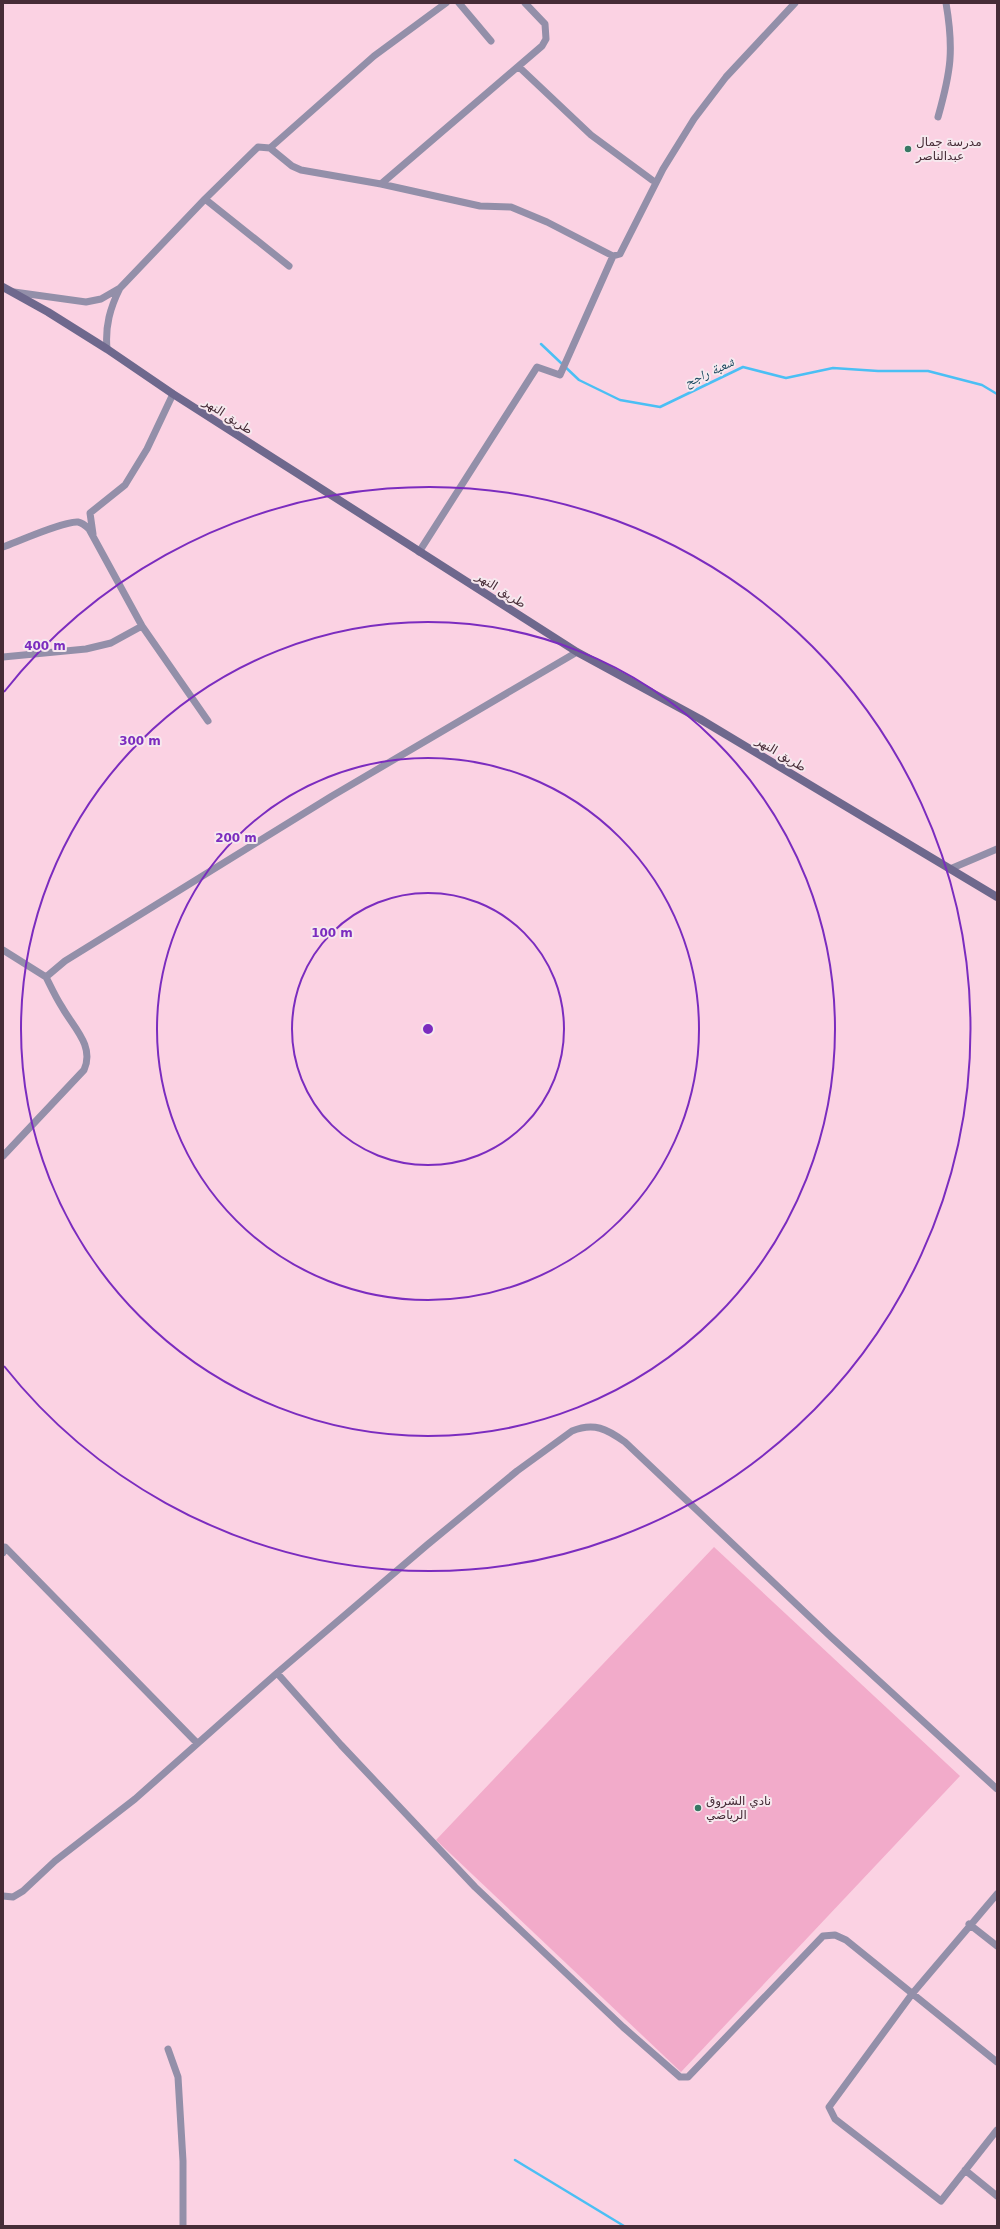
<svg xmlns="http://www.w3.org/2000/svg" width="1000" height="2229" font-family="'DejaVu Sans','Noto Naskh Arabic',sans-serif">
<style>
.green{fill:#f2abca}
.lines{fill:none;stroke-linecap:round;stroke-linejoin:round}
.stream{stroke:#4bbff4;stroke-width:2.5}
.minor{stroke:#938fa9;stroke-width:7}
.secondary{stroke:#6e688d;stroke-width:8}
.ring{fill:none;stroke:#7b2cbf;stroke-width:2}
.poi-dot{fill:#387764;stroke:#f6e8ee;stroke-width:1.5}
.labels{text-anchor:middle;dominant-baseline:central;stroke-width:4;stroke-linejoin:round;paint-order:stroke}
.poi-label{font-size:12px;fill:#462c37;stroke:#f6e8ee;text-anchor:start}
.street-label{font-size:12px;fill:#462c37;stroke:#f6e8ee}
.water-label{font-size:13px;font-style:italic;fill:#19495f;stroke:#f6e8ee}
.centre{fill:#7b2cbf;stroke:#f6e8ee;stroke-width:2}
.ring-label{font-size:12px;text-anchor:middle;font-weight:bold;fill:#7b2cbf;stroke:#f6e8ee;stroke-width:4;stroke-linejoin:round;paint-order:stroke}
</style>
<rect width="100%" height="100%" fill="#fbd2e3"/>
<path class="green" d="M714 1547 960 1776 681 2072 436 1840Z"/>
<g class="lines">
<path class="stream" d="M541 344 579 380 620 400 660 407 743 367 786 378 833 368 878 371H928L982 385 997 394
M515 2160 624 2226"/>
<path class="minor" d="M459 3 491 41
M519 67 591 135 652 180
M938 117C951 71 954 50 946 3
M270 148 292 166 301 170 381 184 480 206 511 207 547 222 613 256 620 254 663 169 694 119 726 77 795 3
M381 184 542 46 546 39 545 24 525 3
M205 199 289 266
M14 292 86 302 101 299 120 288
M107 349C105 326 110 308 120 288L205 199 258 147 270 148 374 56 446 3
M93 534 90 513 125 485 147 449 173 394
M3 547C19 541 64 521 78 522 83 523 86 526 89 529L142 626 208 721
M419 552 537 367 560 375 613 256
M3 657 86 649 111 643 142 626
M950 869 997 849
M3 950 46 977
M3 1156 84 1070C95 1046 73 1027 62 1007 56 998 51 987 46 977L65 961 332 796 577 652
M3 1553 5 1547 197 1743
M277 1673 341 1745 475 1887 623 2027 680 2077H688L823 1936 835 1935 846 1940 997 2062
M997 1894 912 1994 829 2107 835 2119 941 2201 997 2130
M3 1896 13 1897 23 1891 55 1861 135 1799 277 1673 427 1545 517 1471 572 1431C594 1422 607 1429 625 1442L831 1637 997 1789
M969 1924 997 1946
M168 2049 178 2077 183 2161V2226
M965 2170 997 2196"/>
<path class="secondary" d="M3 287 48 312 107 349 173 394 577 652 700 719 997 897"/>
</g>
<g class="ring">
<circle cx="428" cy="1029" r="136"/>
<circle cx="428" cy="1029" r="271"/>
<circle cx="428" cy="1029" r="407"/>
<path d="M4 692A542 542 0 1 1 4 1366"/>
</g>
<g class="poi-dot">
<circle cx="908" cy="149" r="4"/>
<circle cx="698" cy="1808" r="4"/>
</g>
<g class="labels">
<g class="poi-label">
<text x="916" y="142">مدرسة جمال<tspan x="916" dy="14">عبدالناصر</tspan></text>
<text x="706" y="1801">نادي الشروق<tspan x="706" dy="14">الرياضي</tspan></text>
</g>
<g class="street-label">
<text transform="translate(228 416) rotate(33)">طريق النهر</text>
<text transform="translate(501 590) rotate(32)">طريق النهر</text>
<text transform="translate(781 754) rotate(31)">طريق النهر</text>
</g>
<g class="water-label">
<text transform="translate(709 372) rotate(-25)">شعبة راجح</text>
</g>
</g>
<circle cx="428" cy="1029" r="6" class="centre"/>
<g class="ring-label">
<text x="45" y="650">400 m</text>
<text x="140" y="745">300 m</text>
<text x="236" y="842">200 m</text>
<text x="332" y="937">100 m</text>
</g>
<rect width="1000" height="2229" fill="none" stroke="#462c37" stroke-width="8"/>
</svg>
